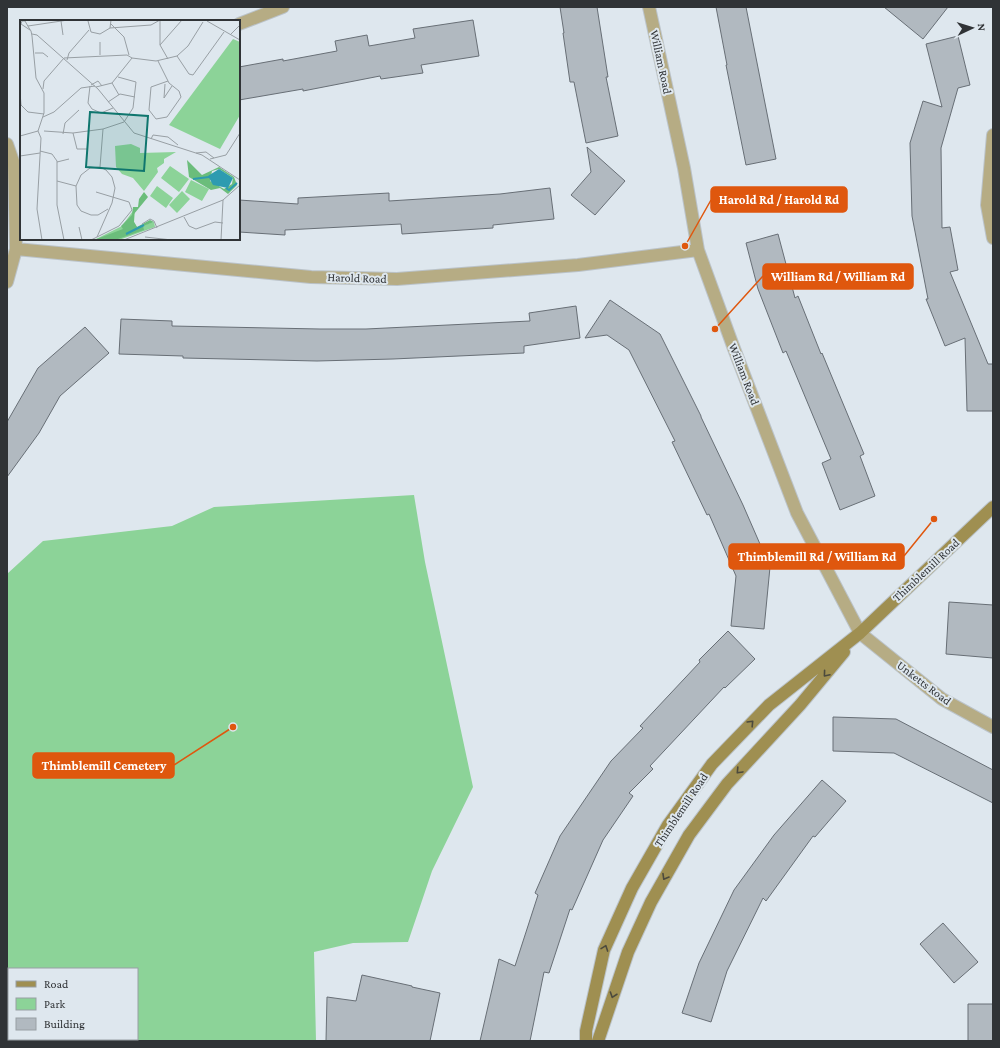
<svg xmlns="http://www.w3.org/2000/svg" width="1000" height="1048" font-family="'Crimson Pro',serif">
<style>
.green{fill:#8cd398;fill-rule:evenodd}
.building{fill:#b1b9c0;stroke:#686f76}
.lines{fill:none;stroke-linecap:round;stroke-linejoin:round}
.minor-casing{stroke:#bbc3c9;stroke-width:14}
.secondary-casing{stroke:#bbc3c9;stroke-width:14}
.minor{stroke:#b6ac84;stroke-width:12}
.secondary{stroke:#9f8f51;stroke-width:12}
.oneway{stroke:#4c4a3d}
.labels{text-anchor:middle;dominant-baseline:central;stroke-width:4;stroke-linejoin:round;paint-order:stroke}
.street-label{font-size:12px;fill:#303336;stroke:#dee7ee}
.inset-river{fill:none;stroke:#2d9bb0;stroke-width:2}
.inset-road{fill:none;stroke:#989fa4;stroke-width:1}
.view{fill:#0f766e;fill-opacity:0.15;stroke:#0f766e;stroke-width:2}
.inset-edge{fill:none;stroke:#303336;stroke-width:2}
.leader{fill:none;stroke:#df570e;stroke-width:1.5}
.callout-dot{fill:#df570e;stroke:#dee7ee;stroke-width:1.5}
.callout{fill:#df570e;stroke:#df570e;stroke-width:1.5}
.callout-label{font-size:13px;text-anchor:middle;font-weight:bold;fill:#fff}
</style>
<rect width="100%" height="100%" fill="#dee7ee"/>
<path class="green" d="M414 495 425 562 473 787 432 871 408 942 353 943 314 952 316 1041H7V574L43 541 172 526 214 507ZM9 969H137V1039H9Z"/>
<path class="building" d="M560 7H597L608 77H606L618 136 586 143 574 82H570L563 33H564Z
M716 7H746L776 159 746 165 726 65H727Z
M884 7H948L923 39Z
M473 20 479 56 421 65 423 73 381 79 380 76 303 91V89L239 100V67L283 59V61L337 51 335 41 367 35 369 46 415 38 413 29Z
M958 36 970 85 958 88 941 148 942 228 950 227 958 270 950 272 988 364H993V411H967L965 338 945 346 926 299H928L912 216 910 143 923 101 942 107 926 44Z
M587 147 625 181 595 215 571 195 591 172Z
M550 188 554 219 493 225V228L402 234 401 224 285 230V235L239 232V200L298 204V198L389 193V201L500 194Z
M778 234 795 298 798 296 821 354 822 353 864 454 860 456 875 496 840 510 822 463 831 459 786 351 783 353 758 289 746 243Z
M610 300 660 334 701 416V417L743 505 770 567 764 629 731 626 736 576 709 514 707 515 672 442 675 441 629 350 607 335 585 338Z
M576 306 580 338 524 346V353L393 359 317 361 183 358V356L119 354 121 319 172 321V326L320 329H366L530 321 529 313Z
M85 327 109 353 60 396 39 433 7 477V422L38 368Z
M949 602 993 605V658L946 654Z
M728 631 755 659 725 688 724 687 650 766 653 769 629 793 633 796 603 840 572 910 570 909 549 973 544 972 530 1041H480L499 959 515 966 538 895 535 893 560 836 611 761 643 728 640 726 700 662 699 660Z
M833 717 896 719 993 770V803L894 753 833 751Z
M822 780 846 801 815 837 813 836 766 901 763 898 727 971 711 1022 682 1013 699 963 734 890 774 835Z
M943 923 978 962 954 983 920 944Z
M362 975 412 986V987L440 993 430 1041H326L327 997 356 1001Z
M968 1004H993V1041H968Z"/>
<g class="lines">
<g class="minor-casing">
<path id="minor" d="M649 7 684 168 698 250 733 346 797 513 860 633 942 699 993 727
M239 24 283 7
M993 135 987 205 993 238
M7 144 14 164 16 249 7 282
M16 249 311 277 397 279 578 265 698 250"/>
</g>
<g class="secondary-casing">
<path id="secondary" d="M586 1041V1031L604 950 632 888 668 825 712 764 769 705 860 633 993 507
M598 1041 628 952 651 902 689 835 727 784 800 705 844 652"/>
</g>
<use href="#minor" class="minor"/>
<use href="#secondary" class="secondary"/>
</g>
<defs><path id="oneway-chevron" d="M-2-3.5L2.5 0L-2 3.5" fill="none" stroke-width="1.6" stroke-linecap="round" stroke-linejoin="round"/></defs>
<g class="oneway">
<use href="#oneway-chevron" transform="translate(826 674) rotate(130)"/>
<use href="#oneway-chevron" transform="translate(751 723) rotate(-46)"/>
<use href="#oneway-chevron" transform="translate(739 771) rotate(133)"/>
<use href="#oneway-chevron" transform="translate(665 877) rotate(120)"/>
<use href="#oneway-chevron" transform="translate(605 948) rotate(-70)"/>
<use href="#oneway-chevron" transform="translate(613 995) rotate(109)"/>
</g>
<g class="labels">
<g class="street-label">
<text transform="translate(661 62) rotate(78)">William Road</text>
<text transform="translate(357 278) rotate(2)">Harold Road</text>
<text transform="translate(744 374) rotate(69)">William Road</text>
<text transform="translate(926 570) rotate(-43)">Thimblemill Road</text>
<text transform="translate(924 683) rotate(37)">Unketts Road</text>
<text transform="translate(681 810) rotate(-56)">Thimblemill Road</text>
</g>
</g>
<g transform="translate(20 20)">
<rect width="220" height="220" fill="#dee7ee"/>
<path d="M213 19 220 22V95L200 129 149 105ZM111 124 120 128V133L156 132 144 139V143L137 148 138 152 124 171 113 158 102 154 96 147 95 126ZM150 146 169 159 159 172 141 158ZM171 160 189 169 182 181 165 172ZM137 166 153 178 146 188 130 176ZM162 171 170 179 157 193 149 185ZM113 191 115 192 114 202 117 207 134 202 135 207 99 220H74L102 206Z" fill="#8cd398"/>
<path d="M167 140 182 155 199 147 214 157 217 165 208 174 200 168 191 170 169 157ZM199 149 213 158 212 164 204 169 190 161 192 151ZM124 172 128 177 114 194V202L117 207 130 200 134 202 123 206 124 210 95 220H74L103 209 101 206 112 195 113 187H118L119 179Z" fill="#6bbd7b" fill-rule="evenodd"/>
<path d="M199 149 213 158 208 168 193 165 188 156Z" fill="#2d9bb0"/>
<path class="inset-river" d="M173 159 189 157M206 168 209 170 217 163M106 214 124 205"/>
<path class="inset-road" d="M41 1 43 15M68 1 71 12 80 14 90 8 91 0M140 1V25L148 39M187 1 220 20M91 4 104 17 109 35M8 6 48 0M90 8 131 5 140 0M10 10 1 4 2 1H5L9 8 11 11 12 16M12 14 17 15 78 69 114 113 182 135 220 160M210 15 220 5M140 25 162 0M15 33H23L28 37M80 35V22M157 36 169 54 173 55 204 12M47 40 49 33 69 10M138 41 149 63 159 71 161 77 147 97 136 99 129 90 131 67 148 61M92 63 99 75M145 64 144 78 152 66M71 65 78 61 82 66M70 66 68 83 72 89 81 93 93 88M76 67 92 63 112 38 136 41 157 36 168 26 183 2M23 69 24 61 44 38 107 35 112 38M0 72 1 85M88 82 100 74 115 77M0 84 8 92 24 94M23 97 34 92 61 68 75 66M18 111 21 118 17 189 22 220M24 111 53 113 83 109 104 102 113 88 116 62 98 57M53 113 57 129H67M43 114 45 103 59 90M0 116 18 111 24 93V73L16 58 12 16M131 119 133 115 148 117 158 125M20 131 32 134 37 141V185L44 220M176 133 186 132 194 138M190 139 206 135 220 113M37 142 49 139M80 147 83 109M0 149V136L20 133M37 161 56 166M164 197 169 206 176 209 195 202 203 203M122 204 130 199 134 201 137 208M59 207 62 220M77 217 92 183 95 168 92 157 86 150 80 147 70 148 61 155 56 166 57 185 61 191 71 195H78L88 189M125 217 152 220M71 220 99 206 112 190 109 182 76 172M104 220 203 180 220 165M201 220 203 180"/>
<path class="view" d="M70 92 128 96 124 151 66 147Z"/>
<rect width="220" height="220" class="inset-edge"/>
</g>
<path class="leader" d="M685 246L711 200M715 329L763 276M934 519L904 556M233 727L174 765"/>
<g class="callout-dot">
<circle cx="685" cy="246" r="4"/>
<circle cx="715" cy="329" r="4"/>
<circle cx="934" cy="519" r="4"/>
<circle cx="233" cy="727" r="4"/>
</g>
<g class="callout">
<rect x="711" y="187" width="136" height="25" rx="4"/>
<rect x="763" y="264" width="150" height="25" rx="4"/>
<rect x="729" y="544" width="175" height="25" rx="4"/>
<rect x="33" y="753" width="141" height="25" rx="4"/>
</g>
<g class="callout-label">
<text x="779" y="204">Harold Rd / Harold Rd</text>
<text x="838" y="281">William Rd / William Rd</text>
<text x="817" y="561">Thimblemill Rd / William Rd</text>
<text x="104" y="770">Thimblemill Cemetery</text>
</g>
<rect width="1000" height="1048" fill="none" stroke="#303336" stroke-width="16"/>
<rect x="8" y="968" width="130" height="72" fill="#dee7ee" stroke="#989fa4"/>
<rect x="16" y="981" width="20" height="6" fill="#9f8f51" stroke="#989fa4"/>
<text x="44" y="988" font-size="12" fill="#303336">Road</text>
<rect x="16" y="998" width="20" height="12" fill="#8cd398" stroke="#989fa4"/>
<text x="44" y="1008" font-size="12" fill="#303336">Park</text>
<rect x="16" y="1018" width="20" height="12" fill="#b1b9c0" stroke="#989fa4"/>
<text x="44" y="1028" font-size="12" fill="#303336">Building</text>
<g transform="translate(972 28) rotate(86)" stroke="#dee7ee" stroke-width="3" paint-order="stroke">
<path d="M0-3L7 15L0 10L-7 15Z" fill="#303336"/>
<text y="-6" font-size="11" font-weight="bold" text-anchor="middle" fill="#303336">N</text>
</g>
</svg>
